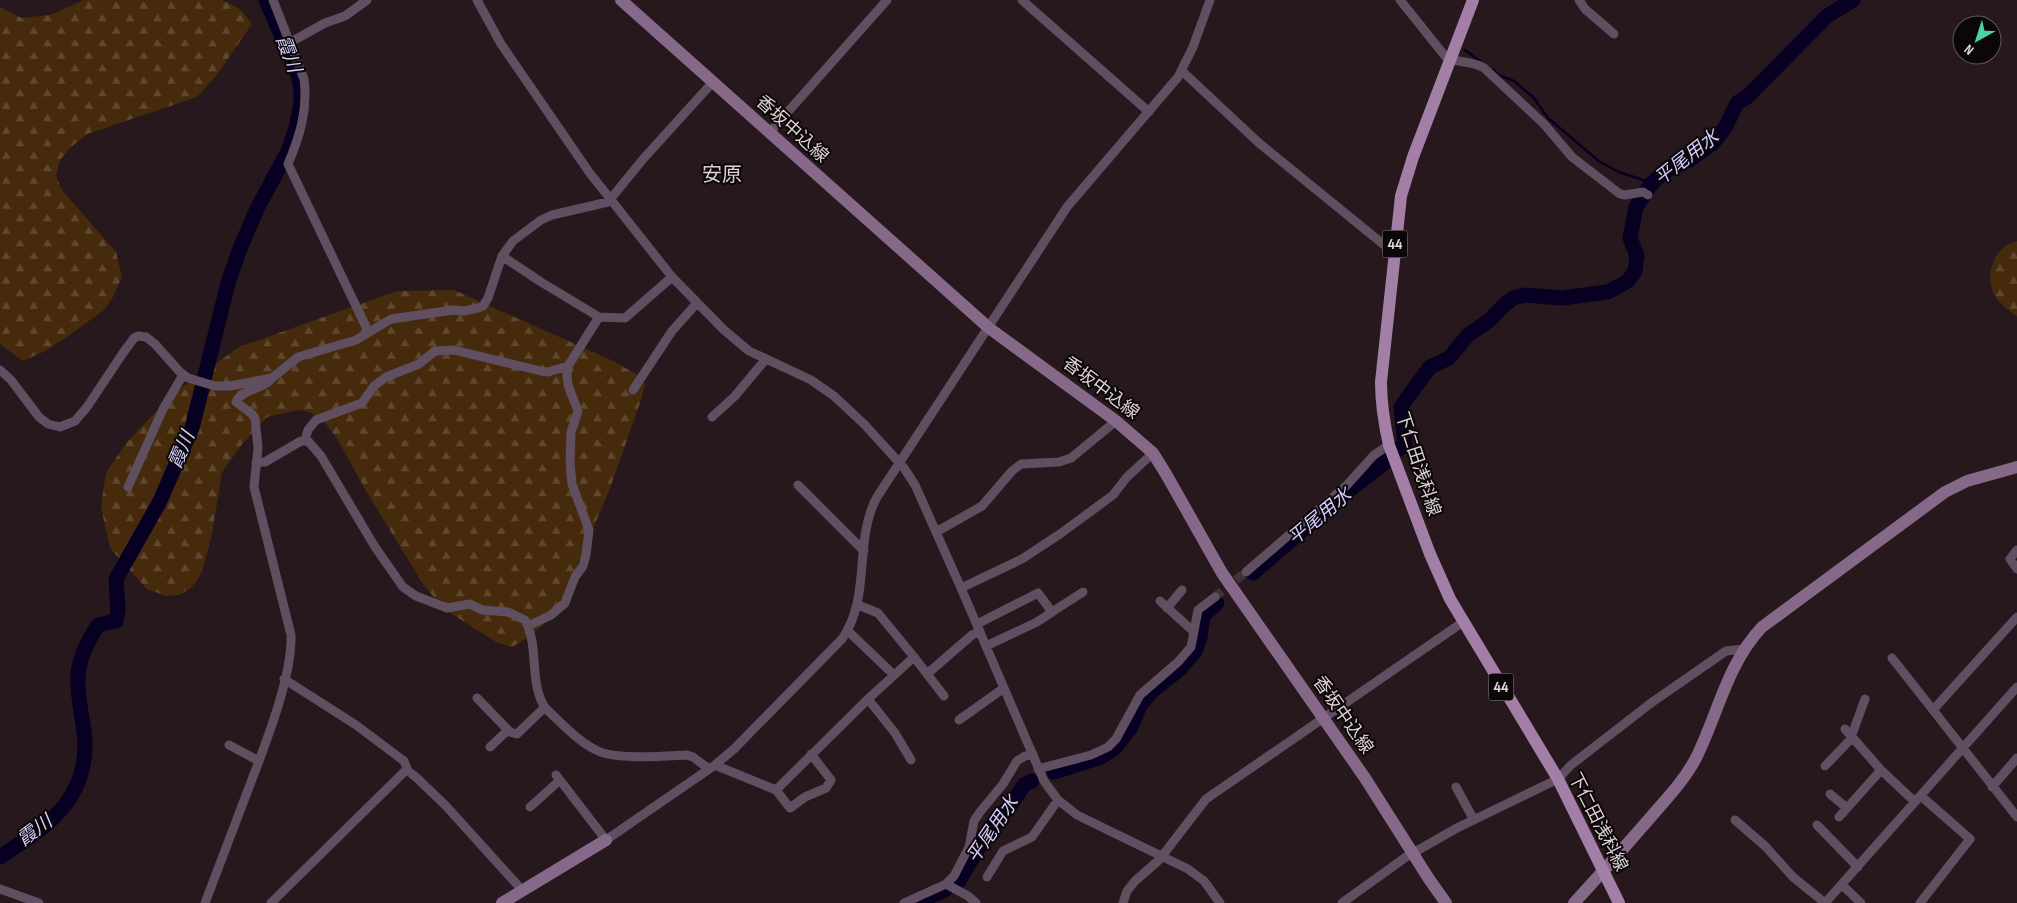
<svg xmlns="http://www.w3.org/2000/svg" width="2017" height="903" font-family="'Sofia Sans Condensed','Noto Sans JP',sans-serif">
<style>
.forest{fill:url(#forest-firs)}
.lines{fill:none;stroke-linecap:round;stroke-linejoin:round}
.stream{stroke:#080022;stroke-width:2.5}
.river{stroke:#080022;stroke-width:15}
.street-tunnel{stroke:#413439;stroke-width:9;stroke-dasharray:9 4.5;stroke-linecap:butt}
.street{stroke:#604e61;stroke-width:9}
.secondary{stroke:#866988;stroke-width:12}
.primary{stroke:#a37ea6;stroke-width:12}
.labels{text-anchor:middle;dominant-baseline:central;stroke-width:4;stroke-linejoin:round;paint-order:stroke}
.shield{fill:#0b0607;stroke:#9e9698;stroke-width:1}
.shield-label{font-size:16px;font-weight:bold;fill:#ddd3d6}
.street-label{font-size:18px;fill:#ddd3d6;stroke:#0b0607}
.water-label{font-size:19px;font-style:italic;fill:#d3ccfe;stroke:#0b0607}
.quarter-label{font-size:20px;fill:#ddd3d6;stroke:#0b0607}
</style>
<defs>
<pattern id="forest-firs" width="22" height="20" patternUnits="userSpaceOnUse" patternTransform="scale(1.25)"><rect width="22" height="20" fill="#462a0c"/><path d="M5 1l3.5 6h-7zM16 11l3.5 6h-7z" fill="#60482f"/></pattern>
</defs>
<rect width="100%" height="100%" fill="#26181d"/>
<path class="forest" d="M84 0H222L239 8 252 24 216 76 197 97 87 134 72 146 60 160 56 176 62 190 116 252 122 277 113 297 104 310 67 337 45 351 23 361 0 344V7L22 18 50 15Z
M2017 241V316C2010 311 2001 305 1996 298 1983 278 1993 246 2017 241Z
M454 290 613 361 636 374 645 384 641 400 609 491 562 601 544 624 529 637 512 647 496 642 441 607 420 579 366 491 339 442 324 421 309 412 299 410 267 417 243 443 222 472 212 534 202 572 191 588 179 595 166 596 147 589 110 548 101 507 106 473 127 442 174 393 239 347 397 291Z"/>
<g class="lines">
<path class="stream" d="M1465 50 1484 64
M1493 70 1498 75 1514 81 1533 97 1548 118 1600 162 1619 172 1652 183"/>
<path class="river" d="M1398 450 1405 444 1401 407 1410 394 1430 367 1449 358 1468 335 1490 320 1502 307 1513 298 1525 295 1562 298 1608 292 1628 281 1635 271 1637 256 1630 238 1636 207 1652 183 1664 172 1691 159 1712 144 1725 128 1737 103 1747 97 1827 16 1853 0
M1253 573 1343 495 1388 460
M1054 772 1101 757 1115 748 1131 727 1140 705 1152 691 1181 668 1195 651 1200 638 1203 616 1217 603
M0 857C20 843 42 831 58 813 79 792 88 761 84 732 82 715 78 699 78 682 77 661 87 643 98 625L116 621 118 610 116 579 159 503 192 428 228 283 239 251 257 209 288 151 296 128 301 104V87L297 72 266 0
M958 882 990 829 1011 804 1024 785 1032 781
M915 903 945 890"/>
<path class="street-tunnel" d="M1215 597 1246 572"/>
<path class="street" d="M273 0 304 79C308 109 300 136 288 164L368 331
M477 0 501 44 589 172 672 277 724 330 749 351 811 380 834 396 865 425 904 468 915 485 961 588 1044 781 1058 800 1077 815 1188 869 1204 881 1220 903
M1022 0 1149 112
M1400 0 1445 56C1456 64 1472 60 1484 68L1544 124 1572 157 1620 194 1625 195 1643 192 1648 195
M1579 0 1585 9 1614 34
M291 42 325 23 345 16 367 0
M1182 71 1259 143 1394 253
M770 132 887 0
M502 256 541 282 599 317 625 318 672 277
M0 370 11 380 39 417 48 424 60 427 75 421 87 407 123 353 134 338 138 336 146 337 155 344 179 371 188 378 215 386H230L272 378 298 357 356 340 391 319 453 310 464 311 478 308 483 306 488 298 502 256 513 241 541 220 552 215 608 202 644 158 713 82
M633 390 672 331 697 303
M712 417 735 396 765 360
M305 440 308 430 316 420 362 403 374 386 386 377 419 364 435 351 454 350 541 371 548 372 568 366
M256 462H265L301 441H308L321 456 375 547 403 587 416 596 447 608 470 604 482 610 508 612 525 620C540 648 528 683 546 709 562 723 578 742 598 751 617 760 665 756 687 755L693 757 709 769
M798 485 864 551
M128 487 163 409 183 375
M936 532 982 506 1012 471 1021 464 1059 462 1071 458 1116 421
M2017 550 2010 559 2017 569
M1246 572 1347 485 1374 455 1389 445
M961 588 1022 559 1060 534 1113 495 1127 477 1153 453
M1160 601 1194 632
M858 605 878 613 914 657
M1167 608 1182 590
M2017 617 1933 710 2017 817
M977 624 1038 593 1052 612 1083 592
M528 626 551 615 565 603 575 577 583 566 586 555 589 530 572 484 570 463 571 432 578 411 568 385 567 376 568 366 599 317
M848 631 894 675
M986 646 1037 622 1052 612
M1892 658 1933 710
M927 674 972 635 980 631
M284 679 356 725 404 761 408 771 417 778 446 806 522 890
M477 698 510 732 517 734 545 707
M868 699 895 733 911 760
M959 720 1004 688
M1845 729 1881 770 1915 802
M490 747 508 730
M259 761C272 726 292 672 291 635L254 487 258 448 255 418 252 414 236 402C241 389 263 390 272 378
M715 765 776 790 868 699 914 657 944 696
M1825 766 1850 740 1865 699
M1038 769 1091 755 1108 747 1116 739 1140 695 1178 662 1191 647 1198 610 1215 597
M556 775 606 840 715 765 734 749 842 639C872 596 853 541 877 497L1067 207 1178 77 1193 47 1210 0
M1456 787 1474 820
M1992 787 2017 758
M776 790 790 808 805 797 826 788 831 780 811 754
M1830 794 1847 808
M530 807 560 780
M1839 817 1881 770
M1735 820 1765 846 1793 877 1825 903
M1817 825 1858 867
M987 877 1003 851 1032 837 1058 800
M946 884 968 896 976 903
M1842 885 1861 903
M0 889 39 903
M205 903 259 761 229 745
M271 903 404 772 408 771
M904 903 946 884 954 876 969 847 974 821 980 812 1003 784 1017 761 1025 756 1033 754
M1123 903 1127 891 1135 881 1159 860 1206 799 1463 622
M1342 903 1406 857 1457 828 1558 779 1571 765 1651 703 1726 651 1744 649
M1825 903 2017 687
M1920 903 1970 839 1921 796"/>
<path class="secondary" d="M621 0 989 328 1116 421 1153 453 1166 474 1222 573 1365 778 1429 879 1446 903
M502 903 606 840
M1574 903C1600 875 1625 847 1650 818 1666 799 1684 781 1696 758 1718 714 1727 664 1762 627L1945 492 1967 481 2017 467"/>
<path class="primary" d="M1473 0 1413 157 1401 196 1381 382C1381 404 1384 423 1389 445L1430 554 1450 599 1558 779 1619 903"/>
</g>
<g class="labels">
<g class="shield">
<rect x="1382.5" y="230.5" width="25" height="27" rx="4"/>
<rect x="1488.5" y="673.5" width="25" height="27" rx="4"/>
</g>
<g class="shield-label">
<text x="1395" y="244">44</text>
<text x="1501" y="687">44</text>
</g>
<g class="street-label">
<text transform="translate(792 129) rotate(42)">香坂中込線</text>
<text transform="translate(1101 388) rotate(37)">香坂中込線</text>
<text transform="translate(1418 464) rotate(72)">下仁田浅科線</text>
<text transform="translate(1343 715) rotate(55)">香坂中込線</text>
<text transform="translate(1598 822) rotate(63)">下仁田浅科線</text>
</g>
<g class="water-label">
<text transform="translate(288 54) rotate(69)">霞川</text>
<text transform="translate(1687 158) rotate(-38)">平尾用水</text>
<text transform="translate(182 450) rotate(-67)">霞川</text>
<text transform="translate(1320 517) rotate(-40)">平尾用水</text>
<text transform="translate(993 830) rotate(-56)">平尾用水</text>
<text transform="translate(35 831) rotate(-37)">霞川</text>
</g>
<g class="quarter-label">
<text x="722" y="175">安原</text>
</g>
</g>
<g transform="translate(1977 40) rotate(219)"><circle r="24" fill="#0b0607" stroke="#5f585a"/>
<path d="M0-4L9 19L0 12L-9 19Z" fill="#4ad49c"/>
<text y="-8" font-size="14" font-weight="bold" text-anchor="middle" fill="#ddd3d6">N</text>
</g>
</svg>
